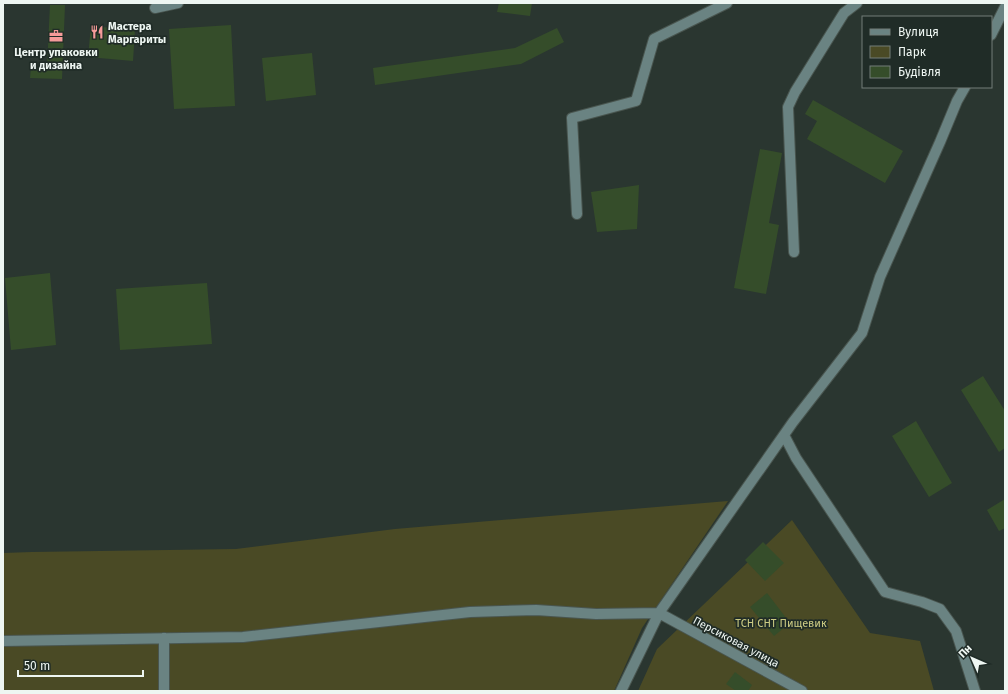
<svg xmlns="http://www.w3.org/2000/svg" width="1008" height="694" font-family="'Fira Sans',sans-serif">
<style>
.green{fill:#4a4a25}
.building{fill:#354d2a}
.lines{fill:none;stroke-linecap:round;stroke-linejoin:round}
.minor-casing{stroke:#49554f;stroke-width:12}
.minor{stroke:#6a8382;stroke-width:10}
.labels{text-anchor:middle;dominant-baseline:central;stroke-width:3.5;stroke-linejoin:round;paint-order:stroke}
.poi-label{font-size:11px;font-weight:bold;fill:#eef6f2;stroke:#202c27;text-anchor:start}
.park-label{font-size:11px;fill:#cccb83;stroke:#202c27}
.street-label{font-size:11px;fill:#eef6f2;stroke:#202c27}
</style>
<rect width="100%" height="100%" fill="#2a3630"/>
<path class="green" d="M728 501 642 628 614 691H3V553L32 552 236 549 395 529Z
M792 520 870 633 920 641 934 691H638L657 649Z"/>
<path class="building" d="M499 3H532L530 16 497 12Z
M50 5H65L62 79 30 78 31 67H47Z
M231 25 235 106 174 109 169 29Z
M91 26 135 30 133 61 88 57Z
M557 28 564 42 521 64 375 85 373 68 515 48Z
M312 53 316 95 266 101 262 58Z
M813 100 903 151 885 183 807 139 817 121 805 114Z
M760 149 782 153 769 223 779 225 766 294 734 288Z
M639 185 637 229 597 232 591 192Z
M50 273 56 345 11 350 5 278Z
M207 283 212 344 120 350 116 289Z
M983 376 1005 411V448L999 452 961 390Z
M916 421 952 483 929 497 892 436Z
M1005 499V528L999 531 987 510Z
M763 542 784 563 765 581 745 560Z
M767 593 790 623 774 636 750 607Z
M735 672 752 685 748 691H736L726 684Z"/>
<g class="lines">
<g class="minor-casing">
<path id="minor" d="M155 8 178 3
M991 35 1005 7
M577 214 572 118 636 101 654 39 727 3
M794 252 788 107 795 92 844 13 857 3
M784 435 796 458 885 592 922 602 940 609 956 631 975 691
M3 641 243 637 470 612 536 610 596 614 659 613 802 691
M164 691V638
M621 691 659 613 793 422 862 333 880 277 940 142 957 101 965 87"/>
</g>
<use href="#minor" class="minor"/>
</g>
<defs>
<g id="restaurant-bare" transform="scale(1.08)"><path d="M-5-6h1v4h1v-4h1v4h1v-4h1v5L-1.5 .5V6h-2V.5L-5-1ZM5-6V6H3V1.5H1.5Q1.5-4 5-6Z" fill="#f59b99" stroke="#202c27" stroke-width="2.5" paint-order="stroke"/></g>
<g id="office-bare" transform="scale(1.08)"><path d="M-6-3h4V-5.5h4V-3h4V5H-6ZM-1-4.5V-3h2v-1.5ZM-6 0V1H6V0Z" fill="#f59b99" stroke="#202c27" stroke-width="2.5" paint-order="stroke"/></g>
</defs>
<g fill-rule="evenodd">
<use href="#restaurant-bare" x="97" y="32"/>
<use href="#office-bare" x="56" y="36"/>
</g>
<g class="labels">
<g class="poi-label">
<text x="108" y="26">Мастера<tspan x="108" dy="13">Маргариты</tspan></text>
<text x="56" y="52" text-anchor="middle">Центр упаковки<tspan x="56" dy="13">и дизайна</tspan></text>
</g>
<g class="park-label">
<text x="781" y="623">ТСН СНТ Пищевик</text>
</g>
<g class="street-label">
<text transform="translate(736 642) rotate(28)">Персиковая улица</text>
</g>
</g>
<rect width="1008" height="694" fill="none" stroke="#eef6f2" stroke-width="8"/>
<rect x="862" y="16" width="130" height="72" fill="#202c27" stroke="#727d78"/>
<rect x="870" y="29" width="20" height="6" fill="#6a8382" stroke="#727d78"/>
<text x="898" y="36" font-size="12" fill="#eef6f2">Вулиця</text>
<rect x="870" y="46" width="20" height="12" fill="#4a4a25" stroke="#727d78"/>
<text x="898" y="56" font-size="12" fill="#eef6f2">Парк</text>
<rect x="870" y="66" width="20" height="12" fill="#354d2a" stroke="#727d78"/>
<text x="898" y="76" font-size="12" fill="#eef6f2">Будівля</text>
<g transform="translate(972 658) rotate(315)" stroke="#202c27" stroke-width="3" paint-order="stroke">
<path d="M0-3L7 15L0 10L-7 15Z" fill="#eef6f2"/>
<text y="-6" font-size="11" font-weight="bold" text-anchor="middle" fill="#eef6f2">Пн</text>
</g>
<path d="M18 670v6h125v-6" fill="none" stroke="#eef6f2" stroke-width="2"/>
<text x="24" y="670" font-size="12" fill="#eef6f2" stroke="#202c27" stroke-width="3" paint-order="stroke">50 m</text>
</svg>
